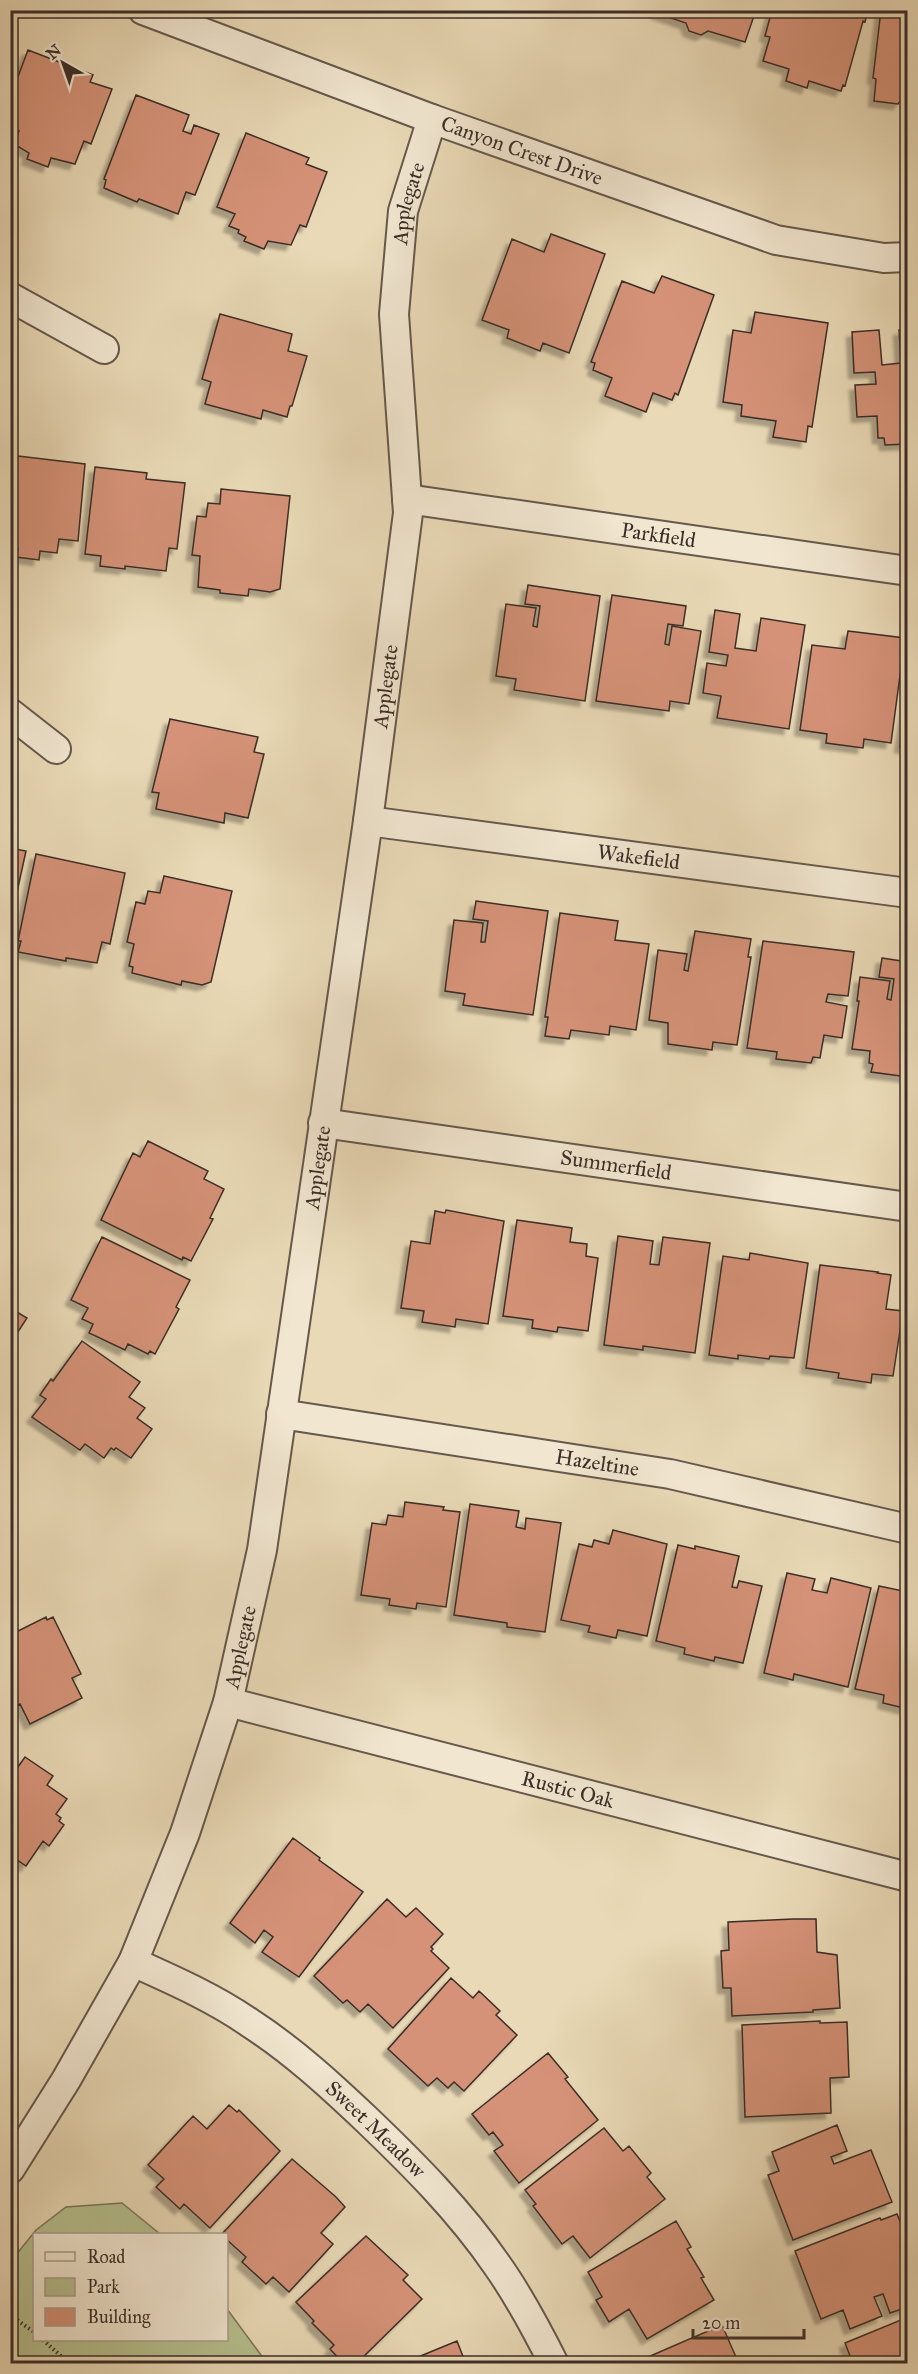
<svg xmlns="http://www.w3.org/2000/svg" width="918" height="2374" font-family="'IM FELL Great Primer',serif">
<style>
.green{fill:#b6bf8e;stroke:#78765b;stroke-width:1.5}
.building{fill:#d59278;stroke:#3b2d28;stroke-width:1.5;filter:url(#shadow)}
.lines{fill:none;stroke-linecap:round;stroke-linejoin:round}
.street-casing{stroke:#66584c;stroke-width:32}
.path{stroke:#3b2d28;stroke-width:4;stroke-dasharray:1.5 3;stroke-linecap:butt}
.street{stroke:#f1e6d0;stroke-width:28}
.labels{text-anchor:middle;dominant-baseline:central;stroke-width:5;stroke-linejoin:round;paint-order:stroke}
.street-label{font-size:21px;fill:#3b2d28;stroke:#f1e6d0}
</style>
<defs>
<filter id="shadow"><feDropShadow dx="-5.5" dy="5.5" stdDeviation="1.5" flood-color="#0004"/></filter>
</defs>
<rect width="100%" height="100%" fill="#e9d9b6"/>
<filter id="stains"><feTurbulence type="fractalNoise" baseFrequency=".00333" numOctaves="4"/><feColorMatrix values="0 0 0 0 .2 0 0 0 0 .09 0 0 0 0 .02 0 0 0 .5 -.17"/></filter>
<radialGradient id="worn" r=".72"><stop offset=".6" stop-color="#630" stop-opacity="0"/><stop offset="1" stop-color="#630" stop-opacity=".3"/></radialGradient>
<path class="green" d="M122 2203 160 2234H34V2340H226L227 2309 267 2363H11V2261L36 2230 66 2207Z"/>
<path class="building" d="M656 10H756L745 42 708 31 701 35 689 31 686 23 656 13Z
M772 10H868L865 22 863 21 845 86 843 85 841 91 809 81 807 88 786 81 789 69 763 61 770 37 765 36Z
M881 10H908V92L898 104 874 101 876 79 873 78Z
M28 50 93 75 90 82 112 89 91 144 84 141 75 164 51 158 48 167 27 159 29 153 14 144 19 131 10 128V98Z
M136 95 189 115 183 131 191 134 194 125 219 134 195 195 186 192 178 214 139 199 137 202 104 188 106 180 104 179Z
M246 133 309 158 306 164 327 172 306 227 300 225 291 245 268 241 264 249 244 241 246 237 238 233 239 230 229 226 235 214 217 207Z
M551 234 605 254 569 353 543 343 540 351 507 338 509 330 482 320 512 239 544 252Z
M662 276 714 295 678 395 675 393 672 400 653 393 646 412 605 396 612 378 593 370 595 363 591 362 622 281 654 293Z
M755 312 828 323 812 427 808 426 806 442 773 437 776 421 741 416 742 405 723 402 733 330 751 333Z
M220 314 292 334 288 351 307 356 292 406H290L287 417 263 410 261 419 205 404 211 382 202 379Z
M879 330 882 365 901 363 899 330H908V444L885 445 884 438H878L877 416 857 417 855 385 876 384 875 372 854 373 852 332Z
M18 456 85 464 78 541 59 539 57 553 40 551 39 560 16 557 18 549 10 548V461L17 462Z
M95 467 147 473 146 479 185 483 177 549 169 548 166 571 125 566V569L100 566 101 556 85 554Z
M221 489 290 496 280 589 270 592 249 589 248 596 220 593V590L198 587 200 556 192 555 197 516 206 517 208 503 220 504Z
M528 585 600 596 585 701 514 690 516 679 496 676 506 604 536 608 533 626 537 627 540 606 525 604Z
M612 595 686 606 683 626 668 624 665 644 669 645 672 626 701 631 689 704 670 701 669 711 596 701Z
M715 610 740 614 735 648 756 651 761 618 805 625 789 729 717 718 721 696 703 693 707 663 726 666 728 655 709 652Z
M848 631 905 638 891 743 864 739 863 748 826 743 827 734 800 730 812 645 845 649Z
M908 696V748L900 747Z
M170 719 258 737 254 752 264 754 248 818 225 813 224 823 156 809 159 793 152 792Z
M10 848 26 851 10 924Z
M36 854 125 873 110 944 102 942 97 963 66 958V961L18 952 21 941H18Z
M164 876 232 891 211 982 202 985 182 981 181 985 132 973 133 967 129 966 134 944 127 942 136 902 145 904 148 891 160 893Z
M476 901 548 911 533 1015 463 1005 465 994 445 991 454 920 483 923 481 942H485L488 921 473 919Z
M560 913 618 921 615 940 649 944 636 1030 610 1026 609 1035 571 1030 569 1039 545 1036 548 1017H545Z
M695 931 751 939 748 957H751L737 1045 713 1042 712 1050 668 1044V1023L649 1020 658 950 687 954 684 970 688 971Z
M763 941 854 952 848 996 828 994 826 1002 847 1006 842 1038 824 1035 820 1058 813 1057 811 1063 776 1059 777 1052 747 1048Z
M882 958 908 962V1077L871 1072 873 1064 869 1063 870 1051 852 1049 859 1001H857L860 977 890 981 887 999 891 1000 894 979 879 977Z
M148 1141 208 1171 204 1179 224 1189 210 1218 213 1219 191 1261 183 1257 182 1260 101 1220 133 1153 140 1157Z
M446 1210 504 1221 488 1324 456 1319 455 1327 422 1322 424 1311 401 1308 411 1241 430 1244 435 1211 445 1213Z
M517 1220 572 1228 570 1242 587 1244 586 1256 598 1258 588 1331 558 1327 557 1332 532 1328 533 1320 503 1316Z
M618 1236 653 1241 650 1264 659 1265 663 1237 710 1243 695 1353 643 1346V1350L604 1345Z
M102 1237 190 1280 176 1307 179 1309 155 1354 150 1351 148 1354 128 1344 125 1350 89 1333 93 1324 82 1319 88 1308 71 1300Z
M750 1253 808 1263 794 1358 770 1356 769 1359 738 1355V1359L709 1355 723 1256 749 1260Z
M820 1265 878 1272 877 1273 891 1275 886 1309 903 1311 893 1376 872 1374 871 1383 838 1378 839 1373 806 1368Z
M10 1308 27 1318 10 1344Z
M82 1341 140 1382 129 1397 145 1408 137 1418 152 1429 131 1458 116 1448 114 1450 111 1448 104 1458 85 1444 80 1450 32 1417 46 1399 40 1395 51 1379 53 1381Z
M405 1502 444 1507 443 1510 460 1512 446 1607 417 1603 416 1609 389 1605 390 1599 361 1595 372 1523 386 1525 388 1515 403 1517Z
M470 1504 519 1511 516 1527 525 1529 526 1518 561 1523 545 1632 507 1627V1623L454 1615Z
M613 1530 667 1544 647 1636 618 1630 616 1638 588 1632 590 1626 561 1620 579 1544 592 1547 594 1540 609 1544Z
M678 1545 695 1549V1546L739 1556 732 1587 737 1588 739 1581 762 1586 743 1663 715 1657 714 1661 684 1654 685 1648 656 1641Z
M787 1573 815 1579 812 1590 827 1593 831 1578 871 1588 848 1687 794 1674 793 1680 764 1673Z
M879 1586 908 1592V1709L883 1703 884 1695 855 1689Z
M46 1617 47 1620 53 1617 81 1674 72 1678 82 1698 30 1724 20 1704 10 1709V1635Z
M25 1757 53 1776 47 1785 67 1799 56 1814 61 1818 59 1821 64 1825 49 1846 43 1841 26 1866 10 1855V1773L13 1774Z
M293 1838 320 1858 319 1860 363 1892 299 1977 262 1952 273 1937 264 1930 255 1943 230 1923Z
M387 1899 406 1917 416 1908 443 1934 431 1947 433 1949 431 1951 449 1968 393 2028 368 2004 360 2012 347 2000 343 2003 314 1976Z
M793 1919H816L817 1952 837 1955 840 2008 813 2010V2012L732 2016 731 1988H723L721 1951 729 1950 728 1922Z
M451 1978 473 1998 479 1991 500 2011 496 2015 517 2035 464 2091 454 2082 448 2088 437 2078 428 2086 388 2049Z
M820 2021V2023L847 2022 849 2077 830 2078 831 2113 745 2117 742 2025Z
M548 2053 568 2077 565 2079 598 2120 519 2183 494 2151 503 2145 493 2132 489 2135 472 2114Z
M229 2105 237 2112 239 2110 280 2151 210 2228 184 2204 180 2209 156 2187 164 2179 148 2165 193 2116 207 2129Z
M837 2125 847 2151 831 2157 834 2164 871 2150 892 2202 793 2240 768 2175 779 2171 772 2152Z
M604 2128 623 2151 629 2146 651 2173 647 2177 665 2199 590 2258 573 2236 562 2244 533 2206 536 2204 525 2190Z
M292 2159 336 2197 345 2207 321 2233 333 2244 289 2292 273 2277 266 2284 242 2262 246 2257 226 2239V2234H222Z
M897 2214 908 2241V2307L890 2313 883 2294 874 2297 882 2316 850 2329 843 2310 821 2319 795 2251 880 2218 881 2220Z
M676 2221 691 2247 687 2249 704 2277 701 2278 714 2300 647 2339 629 2309 609 2322 596 2300 602 2297 588 2272Z
M366 2236 408 2275 403 2280 422 2299 356 2364H344L330 2349 334 2345 312 2323 314 2321 296 2302Z
M908 2317V2364H845L852 2361 845 2343Z
M722 2325 739 2364H637L648 2357Z
M457 2341 466 2364H401Z"/>
<g class="lines">
<g class="street-casing">
<g id="street">
<path id="s1" d="M143 10 432 119 776 240 884 258 908 257"/>
<path d="M10 297 104 349"/>
<path id="s2" d="M407 499 908 571"/>
<path d="M10 713 56 749"/>
<path id="s3" d="M368 821 908 893"/>
<path id="s4" d="M323 1123 908 1207"/>
<path id="s5" d="M281 1414 670 1474 908 1529"/>
<path id="s6" d="M228 1702 908 1877"/>
<path id="s7" d="M133 1962C173 1980 214 1998 250 2023 293 2051 329 2084 366 2119 413 2164 460 2211 497 2265 519 2296 537 2330 554 2364"/>
<path id="s8" d="M10 2169 66 2080 133 1962 185 1833 228 1702 262 1550 368 821 408 513 394 314 403 211 432 119"/>
</g>
</g>
<path class="path" d="M10 2315 34 2332
M43 2340 70 2364"/>
<use href="#street" class="street"/>
</g>
<g class="labels">
<g class="street-label">
<text stroke="none"><textPath href="#s1" startOffset="404">Canyon Crest Drive</textPath></text>
<text stroke="none"><textPath href="#s8" startOffset="2032">Applegate</textPath></text>
<text stroke="none"><textPath href="#s2" startOffset="254">Parkfield</textPath></text>
<text stroke="none"><textPath href="#s8" startOffset="1546">Applegate</textPath></text>
<text stroke="none"><textPath href="#s3" startOffset="273">Wakefield</textPath></text>
<text stroke="none"><textPath href="#s4" startOffset="296">Summerfield</textPath></text>
<text stroke="none"><textPath href="#s8" startOffset="1060">Applegate</textPath></text>
<text stroke="none"><textPath href="#s5" startOffset="320">Hazeltine</textPath></text>
<text stroke="none"><textPath href="#s8" startOffset="574">Applegate</textPath></text>
<text stroke="none"><textPath href="#s6" startOffset="351">Rustic Oak</textPath></text>
<text stroke="none"><textPath href="#s7" startOffset="297">Sweet Meadow</textPath></text>
</g>
</g>
<rect width="918" height="2374" fill="none" stroke="#e9d9b6" stroke-width="36"/>
<rect x="12" y="12" width="894" height="2350" fill="none" stroke="#3b2d28" stroke-width="3"/>
<rect x="18" y="18" width="882" height="2338" fill="none" stroke="#3b2d28" stroke-width="1.5"/>
<rect x="33" y="2233" width="195" height="108" fill="#f1e6d0" stroke="#a89c8d" stroke-width="1.5"/>
<rect x="45" y="2252" width="30" height="9" fill="#f1e6d0" stroke="#a89c8d" stroke-width="1.5"/>
<text x="87" y="2263" font-size="18" fill="#3b2d28">Road</text>
<rect x="45" y="2278" width="30" height="18" fill="#b6bf8e" stroke="#a89c8d" stroke-width="1.5"/>
<text x="87" y="2293" font-size="18" fill="#3b2d28">Park</text>
<rect x="45" y="2308" width="30" height="18" fill="#d59278" stroke="#a89c8d" stroke-width="1.5"/>
<text x="87" y="2323" font-size="18" fill="#3b2d28">Building</text>
<g transform="translate(63 63) rotate(320)" stroke="#f1e6d0" stroke-width="4.5" paint-order="stroke">
<path d="M0-4.5L10 22L0 15L-10 22Z" fill="#3b2d28"/>
<text y="-9" font-size="16" font-weight="bold" text-anchor="middle" fill="#3b2d28">N</text>
</g>
<path d="M693 2329v9h111v-9" fill="none" stroke="#3b2d28" stroke-width="3"/>
<text x="702" y="2329" font-size="18" fill="#3b2d28" stroke="#f1e6d0" stroke-width="4.5" paint-order="stroke">20 m</text>
<rect width="100%" height="100%" filter="url(#stains)"/>
<rect width="100%" height="100%" fill="url(#worn)"/>
</svg>
